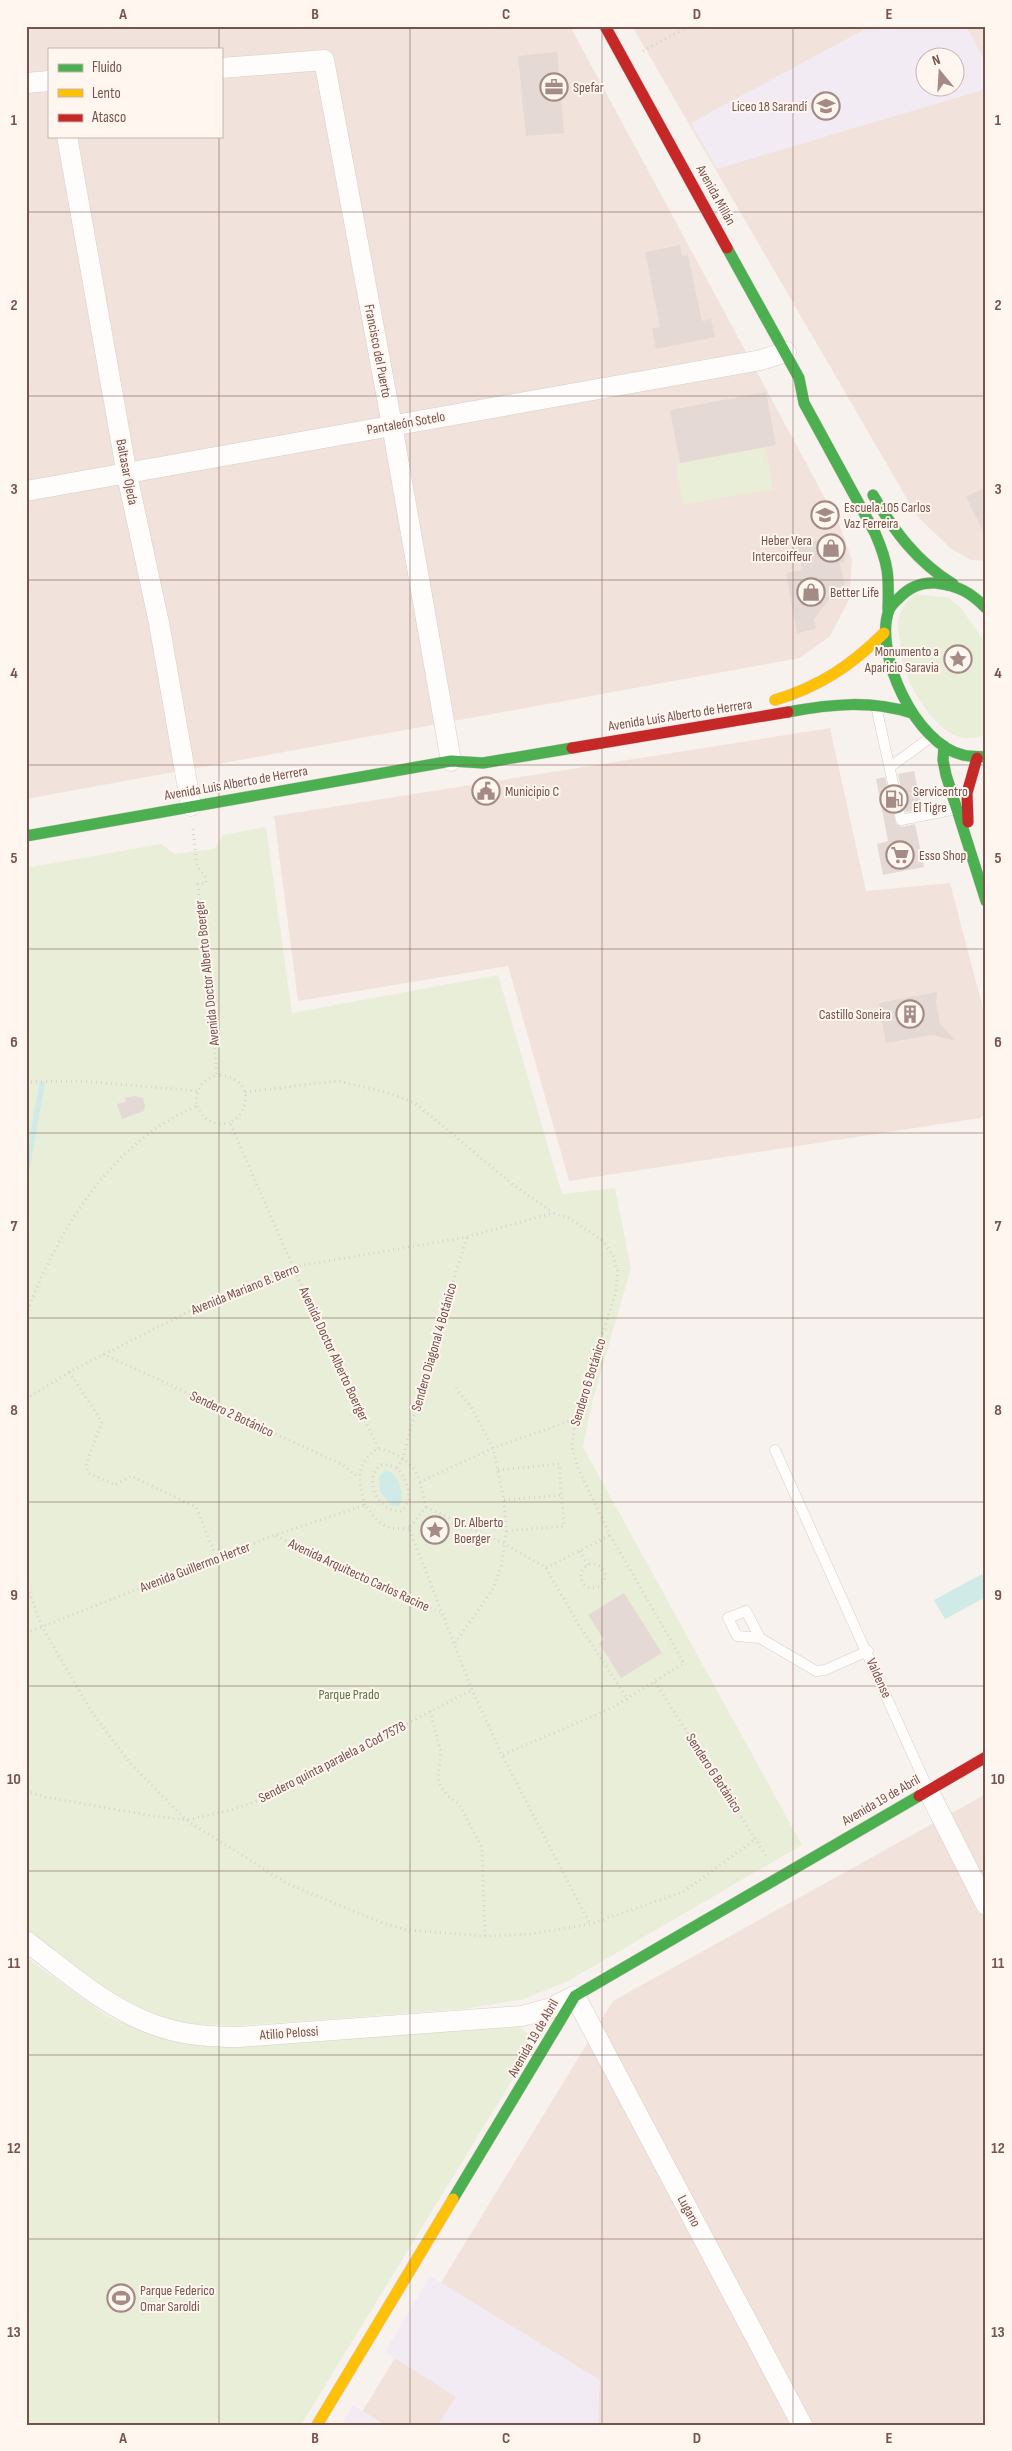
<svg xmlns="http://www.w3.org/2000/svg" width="1012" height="2451" font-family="'Sofia Sans Condensed',sans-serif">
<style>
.residential{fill:#f1e3dc;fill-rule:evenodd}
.education{fill:#f2ebf4;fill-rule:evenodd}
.green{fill:#e9eed9}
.water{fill:#cfeae7}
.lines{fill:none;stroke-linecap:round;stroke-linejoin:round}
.stream{stroke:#cfeae7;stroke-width:5.5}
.building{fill:#e5d9d5}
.lane-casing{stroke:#d7ceca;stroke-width:11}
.street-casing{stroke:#d7ceca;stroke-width:21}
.fast-casing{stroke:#d9cecc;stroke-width:12}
.slow-casing{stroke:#d9cecc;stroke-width:12}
.jam-casing{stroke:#d9cecc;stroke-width:12}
.path{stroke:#dad1d0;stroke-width:3;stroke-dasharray:1 4;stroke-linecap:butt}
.lane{stroke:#fefdfc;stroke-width:10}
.street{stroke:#fefdfc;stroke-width:20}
.fast{stroke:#4caf50;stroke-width:11}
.slow{stroke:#ffc107;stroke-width:11}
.jam{stroke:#c62828;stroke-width:11}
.grid{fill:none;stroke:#77534d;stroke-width:1;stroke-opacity:0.55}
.labels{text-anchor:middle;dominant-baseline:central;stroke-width:4;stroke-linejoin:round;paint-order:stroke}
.poi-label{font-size:14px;fill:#77534d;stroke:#fff6f0;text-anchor:start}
.street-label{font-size:14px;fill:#77534d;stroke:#fff6f0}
.park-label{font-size:14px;fill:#5d7741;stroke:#fff6f0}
.neatline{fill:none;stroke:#77534d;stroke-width:2}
.grid-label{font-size:16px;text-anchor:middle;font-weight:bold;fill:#77534d}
</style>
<rect width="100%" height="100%" fill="#f8f2ee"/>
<path class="residential" d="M26 26H570L839 524 852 560 849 600 830 636 800 658 26 799ZM49 49H221V136H49Z
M632 26H986V561L971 560 950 548 917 516ZM924 58H954V88H924Z
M830 728 866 891 950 883 986 1020V1117L569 1181 508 966 298 1001 274 816Z
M986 1794V2425H354L613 2001Z"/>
<path class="education" d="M871 26H966L986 62V89L717 169 691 123ZM924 58H954V88H924Z
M430 2276 600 2380 598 2425H438L456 2397 385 2352Z
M353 2405 385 2425H341Z"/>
<path class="green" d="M765 447 773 489 683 505 676 464Z
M916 594 949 598 960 607 982 638 986 644V734C947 755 912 695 903 664 901 657 901 648 900 641 899 635 897 628 898 622 900 609 906 601 916 594Z
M266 827 292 1013 498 975 562 1194 615 1188 631 1268 592 1403 583 1447 802 1845 570 1980 524 1999 463 2009 236 2026 193 2024 160 2018 129 2005 107 1992 26 1931V868L161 844 174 854 214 849 223 835Z
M26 1957 108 2017 147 2033 506 2025 520 2027 528 2034 527 2056 301 2425H26Z"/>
<path class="water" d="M385 1470C398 1472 402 1489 402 1500L399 1506 390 1505 380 1491 379 1477Z
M982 1574 986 1581V1597L945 1619 934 1600Z"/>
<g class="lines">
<path class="stream" d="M26 1174 42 1084"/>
</g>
<path class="building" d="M557 52 564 133 526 136 518 56Z
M680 245 682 256 688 255 702 321 711 319 715 337 656 349 652 328 660 327 645 252Z
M766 392 776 445 680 463 670 410Z
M986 487V537L966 497Z
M840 536 845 562 840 563 845 587 836 588 838 596 830 598 814 619 816 629 797 633 786 573 802 570 797 544Z
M914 771 922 809 906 812 898 774Z
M885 777 896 824 902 827 915 824 924 867 883 875 877 844 888 841 876 779Z
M937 992 936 1002 940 1024 956 1041 932 1035 886 1043 879 1003Z
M134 1096 143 1098 145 1105 144 1111 122 1119 117 1104 126 1102 125 1098Z
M624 1593 662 1653 621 1678 599 1643 604 1640 588 1615Z"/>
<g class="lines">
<g class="lane-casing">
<path id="lane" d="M876 706 901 820 956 809
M890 767 931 737
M775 1450 928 1789
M760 1638 737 1636 728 1618 746 1611 760 1638 816 1671 825 1670 868 1651"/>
</g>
<g class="street-casing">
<path id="street" d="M221 68 324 60 392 425 451 761
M26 83 49 81
M67 136 127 475 159 623 191 806
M26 491 761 360 786 352
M928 1790 986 1905
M26 1941C71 1975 115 2016 171 2030 193 2036 216 2037 239 2037L522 2016 548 2009 575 1996 802 2425"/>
</g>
<g class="fast-casing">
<path id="fast" d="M727 248 799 378 804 403 875 533C889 565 889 576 888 610
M873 495C894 531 917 562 953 584
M986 608C970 592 959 586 936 583 921 582 909 587 899 598 896 601 891 605 889 610 873 653 916 745 963 755 970 757 979 756 986 757
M788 712C831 704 870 700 912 713
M944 746 943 760 946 775 986 901
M26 836 451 761 483 763 572 748
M453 2199 575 1996 919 1796"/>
</g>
<g class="slow-casing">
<path id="slow" d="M775 700C819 687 852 665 884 633
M317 2425 453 2199"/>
</g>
<g class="jam-casing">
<path id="jam" d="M605 26 727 248
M572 748 788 712
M968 822 967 793 977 758
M919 1796 986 1757"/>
</g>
<path class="path" d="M643 51 689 26
M193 829 197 866 205 876 206 883 198 884 217 1075C248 1075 256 1106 230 1123L293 1267 378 1448
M26 1082 81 1081 197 1091
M245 1092 338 1081 389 1093 415 1103 511 1183 552 1212
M197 1106C204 1121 214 1126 230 1123
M26 1315C57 1231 111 1142 197 1106 194 1090 202 1080 217 1075
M103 1354 343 1465 359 1478
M69 1372 102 1422 86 1464 88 1473 115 1485 131 1476 196 1507 217 1559
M26 1399 69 1372 212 1300 293 1267 467 1237 553 1213 569 1218 601 1239 613 1255 618 1272 615 1295 575 1419 572 1447 577 1466 610 1535 684 1663 612 1708 502 1755
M381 1465C401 1462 409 1484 409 1500L402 1511C380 1515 361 1478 381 1465Z
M397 1468 403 1458 427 1365 467 1237
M498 1470 559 1464 564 1526 506 1531
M420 1482 426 1507 409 1528 472 1690 502 1755 590 1924
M504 1500 562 1495
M365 1505C358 1480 355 1465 378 1448 398 1454 413 1461 420 1482L493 1448 575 1419
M426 1507 505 1544 546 1568 610 1535
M276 1536 444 1614
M580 1551 588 1566
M581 1576a12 12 0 1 1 24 0a12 12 0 1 1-24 0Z
M546 1568 577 1622 628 1700
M26 1583 42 1627 93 1714 130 1763 186 1820 288 1884 380 1922 407 1930 485 1936 531 1934 590 1924 683 1892 756 1839
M26 1633 275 1535 365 1505C378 1523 385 1531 409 1528
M455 1643 493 1589 502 1564 506 1531 504 1500 493 1448 471 1407 456 1388
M655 1682 768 1859
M430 1711 441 1753 438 1777 441 1787 448 1796 459 1804 482 1848 485 1936
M26 1791 45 1797 153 1816 186 1820 231 1810 260 1800 472 1690"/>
<use href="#lane" class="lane"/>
<use href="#street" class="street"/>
<use href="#fast" class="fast"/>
<use href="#slow" class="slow"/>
<use href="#jam" class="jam"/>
</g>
<path class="grid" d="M219 26V49M410 26V2425M602 26V2425M793 26V2425M219 136V2425M26 212H986M26 396H986M26 580H986M26 765H986M26 949H986M26 1133H986M26 1318H986M26 1502H986M26 1686H986M26 1871H986M26 2055H986M26 2239H986"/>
<defs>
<g id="office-ring" transform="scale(1.4375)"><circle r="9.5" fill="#fff6f0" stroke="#a48b85" stroke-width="1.5"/><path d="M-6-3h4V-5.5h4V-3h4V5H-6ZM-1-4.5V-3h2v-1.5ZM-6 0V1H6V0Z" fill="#a48b85"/></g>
<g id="school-ring" transform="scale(1.4375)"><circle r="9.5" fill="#fff6f0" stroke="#a48b85" stroke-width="1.5"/><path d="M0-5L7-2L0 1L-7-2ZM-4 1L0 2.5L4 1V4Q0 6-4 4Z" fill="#a48b85"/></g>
<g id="shop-ring" transform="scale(1.4375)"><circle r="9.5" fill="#fff6f0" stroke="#a48b85" stroke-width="1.5"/><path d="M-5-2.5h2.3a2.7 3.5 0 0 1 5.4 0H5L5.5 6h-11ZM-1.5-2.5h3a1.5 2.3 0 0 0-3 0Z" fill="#a48b85"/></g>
<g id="sight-ring" transform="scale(1.4375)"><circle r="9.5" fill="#fff6f0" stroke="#a48b85" stroke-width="1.5"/><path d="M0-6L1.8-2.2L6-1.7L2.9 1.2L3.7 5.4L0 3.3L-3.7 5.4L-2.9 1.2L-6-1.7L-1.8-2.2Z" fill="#a48b85"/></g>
<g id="civic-ring" transform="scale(1.4375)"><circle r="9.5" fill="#fff6f0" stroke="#a48b85" stroke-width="1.5"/><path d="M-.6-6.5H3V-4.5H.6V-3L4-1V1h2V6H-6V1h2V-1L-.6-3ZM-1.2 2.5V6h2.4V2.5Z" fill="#a48b85"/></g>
<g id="fuel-ring" transform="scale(1.4375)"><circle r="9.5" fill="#fff6f0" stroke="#a48b85" stroke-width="1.5"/><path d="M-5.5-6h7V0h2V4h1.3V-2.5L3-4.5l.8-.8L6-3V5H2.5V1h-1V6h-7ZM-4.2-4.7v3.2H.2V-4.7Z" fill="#a48b85"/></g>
<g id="supermarket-ring" transform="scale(1.4375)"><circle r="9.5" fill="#fff6f0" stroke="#a48b85" stroke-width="1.5"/><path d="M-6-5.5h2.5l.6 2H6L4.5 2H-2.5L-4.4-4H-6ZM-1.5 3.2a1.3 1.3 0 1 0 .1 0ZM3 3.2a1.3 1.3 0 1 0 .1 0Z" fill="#a48b85"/></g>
<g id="building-ring" transform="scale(1.4375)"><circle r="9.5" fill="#fff6f0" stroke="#a48b85" stroke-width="1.5"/><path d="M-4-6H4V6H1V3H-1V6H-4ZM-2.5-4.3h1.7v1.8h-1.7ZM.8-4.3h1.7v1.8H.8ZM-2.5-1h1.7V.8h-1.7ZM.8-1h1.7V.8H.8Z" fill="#a48b85"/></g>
<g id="stadium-ring" transform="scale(1.4375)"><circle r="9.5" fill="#fff6f0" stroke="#a48b85" stroke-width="1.5"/><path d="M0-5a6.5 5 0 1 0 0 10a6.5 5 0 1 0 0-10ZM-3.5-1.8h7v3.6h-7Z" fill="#a48b85"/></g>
</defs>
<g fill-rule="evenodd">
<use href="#office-ring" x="554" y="87"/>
<use href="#school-ring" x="826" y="106"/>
<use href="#school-ring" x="825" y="515"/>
<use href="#shop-ring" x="831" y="548"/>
<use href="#shop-ring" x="811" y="592"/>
<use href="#sight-ring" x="958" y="659"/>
<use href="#civic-ring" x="486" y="791"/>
<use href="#fuel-ring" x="894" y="799"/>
<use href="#supermarket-ring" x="900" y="855"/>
<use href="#building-ring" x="910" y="1014"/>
<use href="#sight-ring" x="435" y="1530"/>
<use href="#stadium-ring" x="121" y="2298"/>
</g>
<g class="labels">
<g class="poi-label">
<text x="573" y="87">Spefar</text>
<text x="807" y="106" text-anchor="end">Liceo 18 Sarandí</text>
<text x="844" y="507">Escuela 105 Carlos<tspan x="844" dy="16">Vaz Ferreira</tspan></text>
<text x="812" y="540" text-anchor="end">Heber Vera<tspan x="812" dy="16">Intercoiffeur</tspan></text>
<text x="830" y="592">Better Life</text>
<text x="939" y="651" text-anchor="end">Monumento a<tspan x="939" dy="16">Aparicio Saravia</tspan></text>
<text x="505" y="791">Municipio C</text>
<text x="913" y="791">Servicentro<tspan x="913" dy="16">El Tigre</tspan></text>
<text x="919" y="855">Esso Shop</text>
<text x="891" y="1014" text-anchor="end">Castillo Soneira</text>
<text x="454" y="1522">Dr. Alberto<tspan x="454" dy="16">Boerger</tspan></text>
<text x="140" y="2290">Parque Federico<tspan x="140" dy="16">Omar Saroldi</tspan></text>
</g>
<g class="street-label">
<text transform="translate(716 195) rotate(61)">Avenida Millán</text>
<text transform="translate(378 351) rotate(79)">Francisco del Puerto</text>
<text transform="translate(406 423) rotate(-10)">Pantaleón Sotelo</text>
<text transform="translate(127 472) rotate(79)">Baltasar Ojeda</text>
<text transform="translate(680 715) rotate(-9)">Avenida Luis Alberto de Herrera</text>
<text transform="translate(236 783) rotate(-10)">Avenida Luis Alberto de Herrera</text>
<text transform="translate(207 973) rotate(-96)">Avenida Doctor Alberto Boerger</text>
<text transform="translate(245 1289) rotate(-22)">Avenida Mariano B. Berro</text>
<text transform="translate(434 1347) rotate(-74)">Sendero Diagonal 4 Botánico</text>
<text transform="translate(334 1354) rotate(65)">Avenida Doctor Alberto Boerger</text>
<text transform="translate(588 1382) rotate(-73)">Sendero 6 Botánico</text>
<text transform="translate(232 1414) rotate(25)">Sendero 2 Botánico</text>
<text transform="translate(195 1567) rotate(-21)">Avenida Guillermo Herter</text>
<text transform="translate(359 1575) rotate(25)">Avenida Arquitecto Carlos Racine</text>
<text transform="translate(879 1678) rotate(66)">Valdense</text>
<text transform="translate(332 1762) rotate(-27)">Sendero quinta paralela a Cod 7578</text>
<text transform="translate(714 1773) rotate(57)">Sendero 6 Botánico</text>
<text transform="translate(881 1800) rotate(-30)">Avenida 19 de Abril</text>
<text transform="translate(289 2033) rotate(-4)">Atilio Pelossi</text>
<text transform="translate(533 2038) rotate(-60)">Avenida 19 de Abril</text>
<text transform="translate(689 2211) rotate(62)">Lugano</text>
</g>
<g class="park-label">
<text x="349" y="1694">Parque Prado</text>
</g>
</g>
<rect width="1012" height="2451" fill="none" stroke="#fff6f0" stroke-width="55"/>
<rect x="48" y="48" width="175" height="90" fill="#fff6f0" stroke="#c9b5af"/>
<rect x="58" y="64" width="25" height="8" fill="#4caf50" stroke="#c9b5af"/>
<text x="92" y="72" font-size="15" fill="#77534d">Fluido</text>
<rect x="58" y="89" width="25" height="8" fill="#ffc107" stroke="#c9b5af"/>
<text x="92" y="98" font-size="15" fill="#77534d">Lento</text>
<rect x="58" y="114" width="25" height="8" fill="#c62828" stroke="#c9b5af"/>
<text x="92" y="122" font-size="15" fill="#77534d">Atasco</text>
<g transform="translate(940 72) rotate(342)"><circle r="24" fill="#fff6f0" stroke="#c9b5af"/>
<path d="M0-4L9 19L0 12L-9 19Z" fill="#a48b85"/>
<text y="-8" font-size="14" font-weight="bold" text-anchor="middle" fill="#77534d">N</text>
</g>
<rect x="28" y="28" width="956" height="2396" class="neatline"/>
<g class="grid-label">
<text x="123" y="19">A</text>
<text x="315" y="19">B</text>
<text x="506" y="19">C</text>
<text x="697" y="19">D</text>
<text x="889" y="19">E</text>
<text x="14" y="125">1</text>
<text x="998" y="125">1</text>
<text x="14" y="310">2</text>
<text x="998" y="310">2</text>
<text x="14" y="494">3</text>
<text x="998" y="494">3</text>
<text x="14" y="678">4</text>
<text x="998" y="678">4</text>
<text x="14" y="863">5</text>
<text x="998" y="863">5</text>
<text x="14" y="1047">6</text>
<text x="998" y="1047">6</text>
<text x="14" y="1231">7</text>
<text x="998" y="1231">7</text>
<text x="14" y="1415">8</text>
<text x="998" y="1415">8</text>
<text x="14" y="1600">9</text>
<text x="998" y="1600">9</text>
<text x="14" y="1784">10</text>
<text x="998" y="1784">10</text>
<text x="14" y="1968">11</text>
<text x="998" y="1968">11</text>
<text x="14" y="2153">12</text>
<text x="998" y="2153">12</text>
<text x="14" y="2337">13</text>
<text x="998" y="2337">13</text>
<text x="123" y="2443">A</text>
<text x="315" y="2443">B</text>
<text x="506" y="2443">C</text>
<text x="697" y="2443">D</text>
<text x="889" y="2443">E</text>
</g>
</svg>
